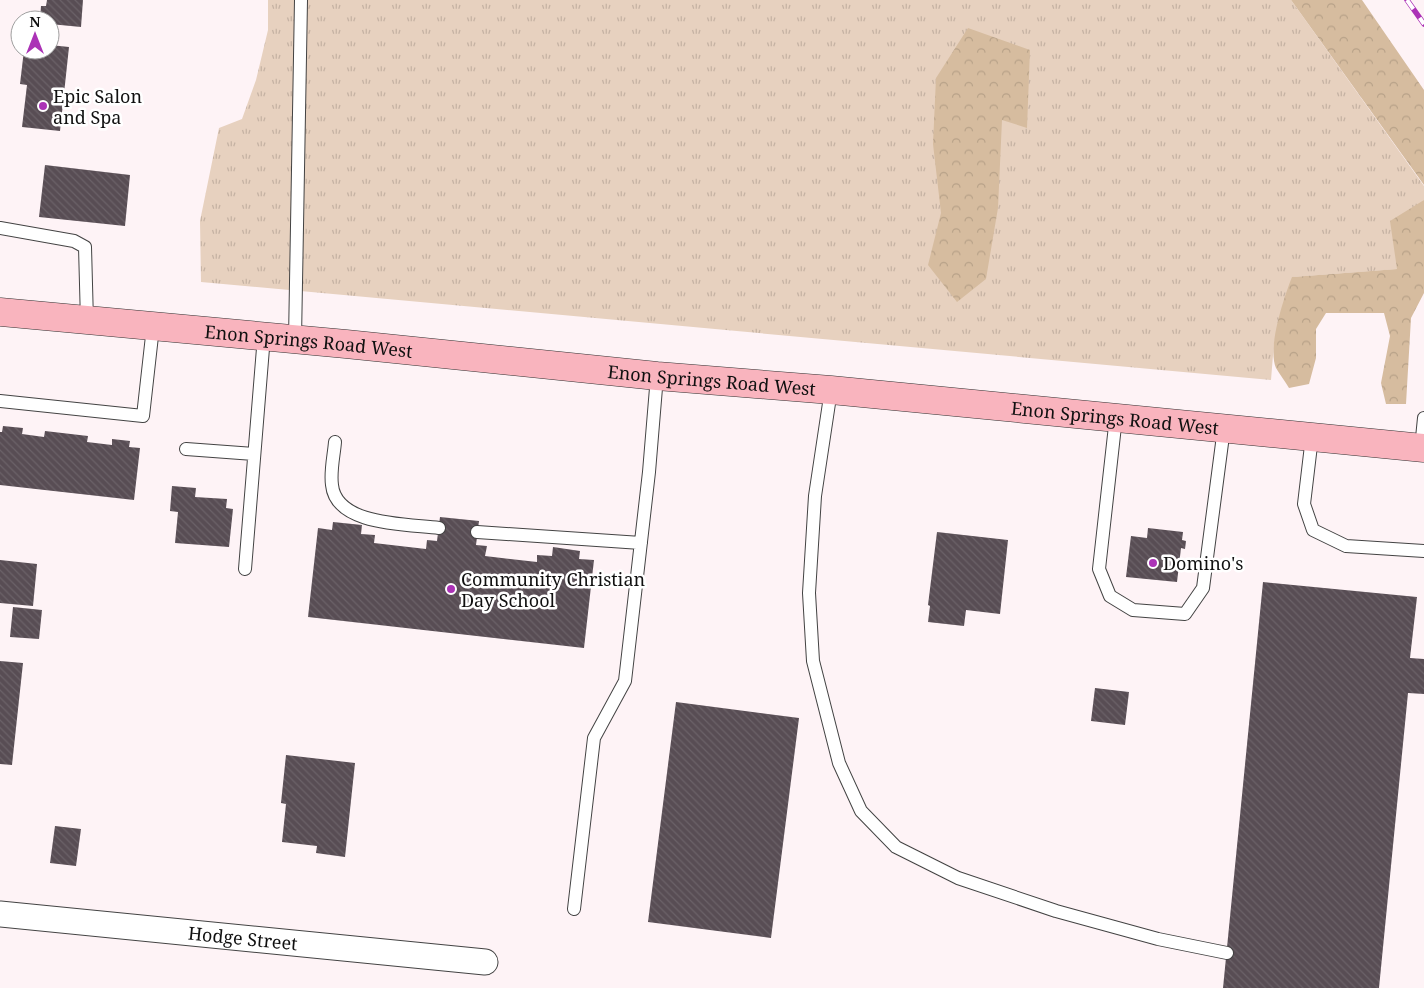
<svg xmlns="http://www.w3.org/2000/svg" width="1424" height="988" font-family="'Noto Serif',serif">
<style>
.grass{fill:url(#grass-tufts)}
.forest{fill:url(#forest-crowns)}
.building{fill:url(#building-back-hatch)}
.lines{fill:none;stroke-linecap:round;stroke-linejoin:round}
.lane-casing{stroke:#434343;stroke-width:14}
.street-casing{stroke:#434343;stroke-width:27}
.secondary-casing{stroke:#323232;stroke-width:29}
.lane{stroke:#fff;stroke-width:12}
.street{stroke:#fff;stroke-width:25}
.secondary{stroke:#f9b4be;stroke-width:28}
.rail-casing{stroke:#ab32b6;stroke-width:5.5}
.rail{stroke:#fff;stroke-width:4;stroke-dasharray:11;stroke-linecap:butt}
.poi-dot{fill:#ab32b6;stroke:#fff;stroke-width:2}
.labels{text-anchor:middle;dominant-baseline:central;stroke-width:5;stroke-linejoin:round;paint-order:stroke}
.poi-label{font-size:18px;fill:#101010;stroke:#fff;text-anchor:start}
.street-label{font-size:18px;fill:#101010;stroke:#fff}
</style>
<defs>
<pattern id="grass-tufts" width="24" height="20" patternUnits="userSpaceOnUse" patternTransform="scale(1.25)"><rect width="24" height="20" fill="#e7d1bf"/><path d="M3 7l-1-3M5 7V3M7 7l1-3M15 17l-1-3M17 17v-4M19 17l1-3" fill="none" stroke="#c5b2a3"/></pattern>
<pattern id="forest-crowns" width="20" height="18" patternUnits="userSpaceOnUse" patternTransform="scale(1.25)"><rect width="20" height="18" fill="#d6bc9f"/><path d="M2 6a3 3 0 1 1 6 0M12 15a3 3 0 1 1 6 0" fill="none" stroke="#b7a188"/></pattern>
<pattern id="building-back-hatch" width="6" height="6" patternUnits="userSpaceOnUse" patternTransform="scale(1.25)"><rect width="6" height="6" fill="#584d54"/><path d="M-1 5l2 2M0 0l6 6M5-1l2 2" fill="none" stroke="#6b6268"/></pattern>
</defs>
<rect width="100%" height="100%" fill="#fef3f6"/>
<path class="grass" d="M268 0H1291L1424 186V200L1398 269 1293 277 1274 343 1271 380 201 282 200 221 219 128 242 119 256 80 268 30Z"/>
<path class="forest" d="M1291 0H1362L1424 90V185Z
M968 28 1030 50 1027 128 1002 120 998 208 986 279 957 302 928 265 941 213 933 144 936 78Z
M1424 200V293L1411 318 1406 404H1386L1381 383 1390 336 1384 313H1326L1316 329V358L1309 384 1289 388C1285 381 1280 375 1276 368 1267 348 1284 297 1292 277L1397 269 1390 221Z"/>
<path class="building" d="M47 0H83L81 27 50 24V20H40L41 6H46Z
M50 45 69 47 60 131 22 127 27 85 20 84 24 50H50Z
M45 165 130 175 125 226 39 217Z
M3 426 23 428 22 434 44 437 45 431 88 436 87 442 112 445V439L130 441 129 447 140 448 134 500 0 485V432H2Z
M172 486 196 488 195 497 227 499 226 508 233 509 229 547 175 543 178 512 170 511Z
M440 517 479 521 476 545 487 546 485 556 537 562V555L552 556 553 547 580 551 579 559 594 560 584 648 308 617 318 528 332 530 333 522 362 525 361 534 375 535 374 543 426 549 427 540 437 541Z
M1148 528 1183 532 1182 540 1186 541 1185 549 1181 548 1177 582 1126 577 1131 536 1147 538Z
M937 532 1008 540 1000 614 966 610 964 626 928 622 930 606 928 605Z
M0 560 37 564 33 606 0 603Z
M1263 582 1417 597 1410 658 1424 659V694L1408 693 1379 988H1223Z
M13 607 42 610 39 639 10 637Z
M0 661 23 663 12 765 0 764Z
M1095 688 1129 692 1125 725 1091 721Z
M676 702 799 718 771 938 648 922Z
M286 755 355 763 345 857 316 853 317 846 282 842 286 804 281 803Z
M55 826 81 829 76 866 50 863Z"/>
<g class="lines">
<g class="lane-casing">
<path id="lane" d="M0 228 74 241 85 247 87 321
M295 339 301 0
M831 390 815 496 809 593 813 661 839 763 861 811 896 847 958 878 1056 911 1158 939 1227 953
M0 401 143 416 153 327
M1116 417 1099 569 1110 596 1133 610 1185 614 1203 588 1224 428
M1312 437 1304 504 1313 530 1346 546 1424 551
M335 442C334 455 330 471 332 485 336 526 408 524 439 528
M1421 448 1424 418
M186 449 254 454
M477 532 641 543
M245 569 264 336
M574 909 594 738 625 681 649 472 657 376"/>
</g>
<g class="street-casing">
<g id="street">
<path id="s1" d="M0 914 485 962"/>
</g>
</g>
<g class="secondary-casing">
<g id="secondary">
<path id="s2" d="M0 312 346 344 657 376 831 390 1424 448"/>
</g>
</g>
<use href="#lane" class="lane"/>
<use href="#street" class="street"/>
<use href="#secondary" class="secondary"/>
<g class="rail-casing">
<path id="rail" d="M1407 0 1424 24"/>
</g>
<use href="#rail" class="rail"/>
</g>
<g class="poi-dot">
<circle cx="43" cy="106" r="5"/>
<circle cx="1153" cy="563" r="5"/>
<circle cx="451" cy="589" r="5"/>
</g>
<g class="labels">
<g class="poi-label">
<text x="53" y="96">Epic Salon<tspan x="53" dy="21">and Spa</tspan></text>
<text x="1163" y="563">Domino's</text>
<text x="461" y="579">Community Christian<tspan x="461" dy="21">Day School</tspan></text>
</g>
<g class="street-label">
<text stroke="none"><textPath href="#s2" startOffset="310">Enon Springs Road West</textPath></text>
<text stroke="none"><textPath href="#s2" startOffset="715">Enon Springs Road West</textPath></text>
<text stroke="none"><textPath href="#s2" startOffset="1120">Enon Springs Road West</textPath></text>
<text stroke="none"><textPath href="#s1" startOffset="244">Hodge Street</textPath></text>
</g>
</g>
<g transform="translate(35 35)"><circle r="24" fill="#ffffff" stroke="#9f9f9f"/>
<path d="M0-4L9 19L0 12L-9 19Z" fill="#ab32b6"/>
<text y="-8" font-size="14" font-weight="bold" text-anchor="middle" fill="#101010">N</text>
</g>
</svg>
